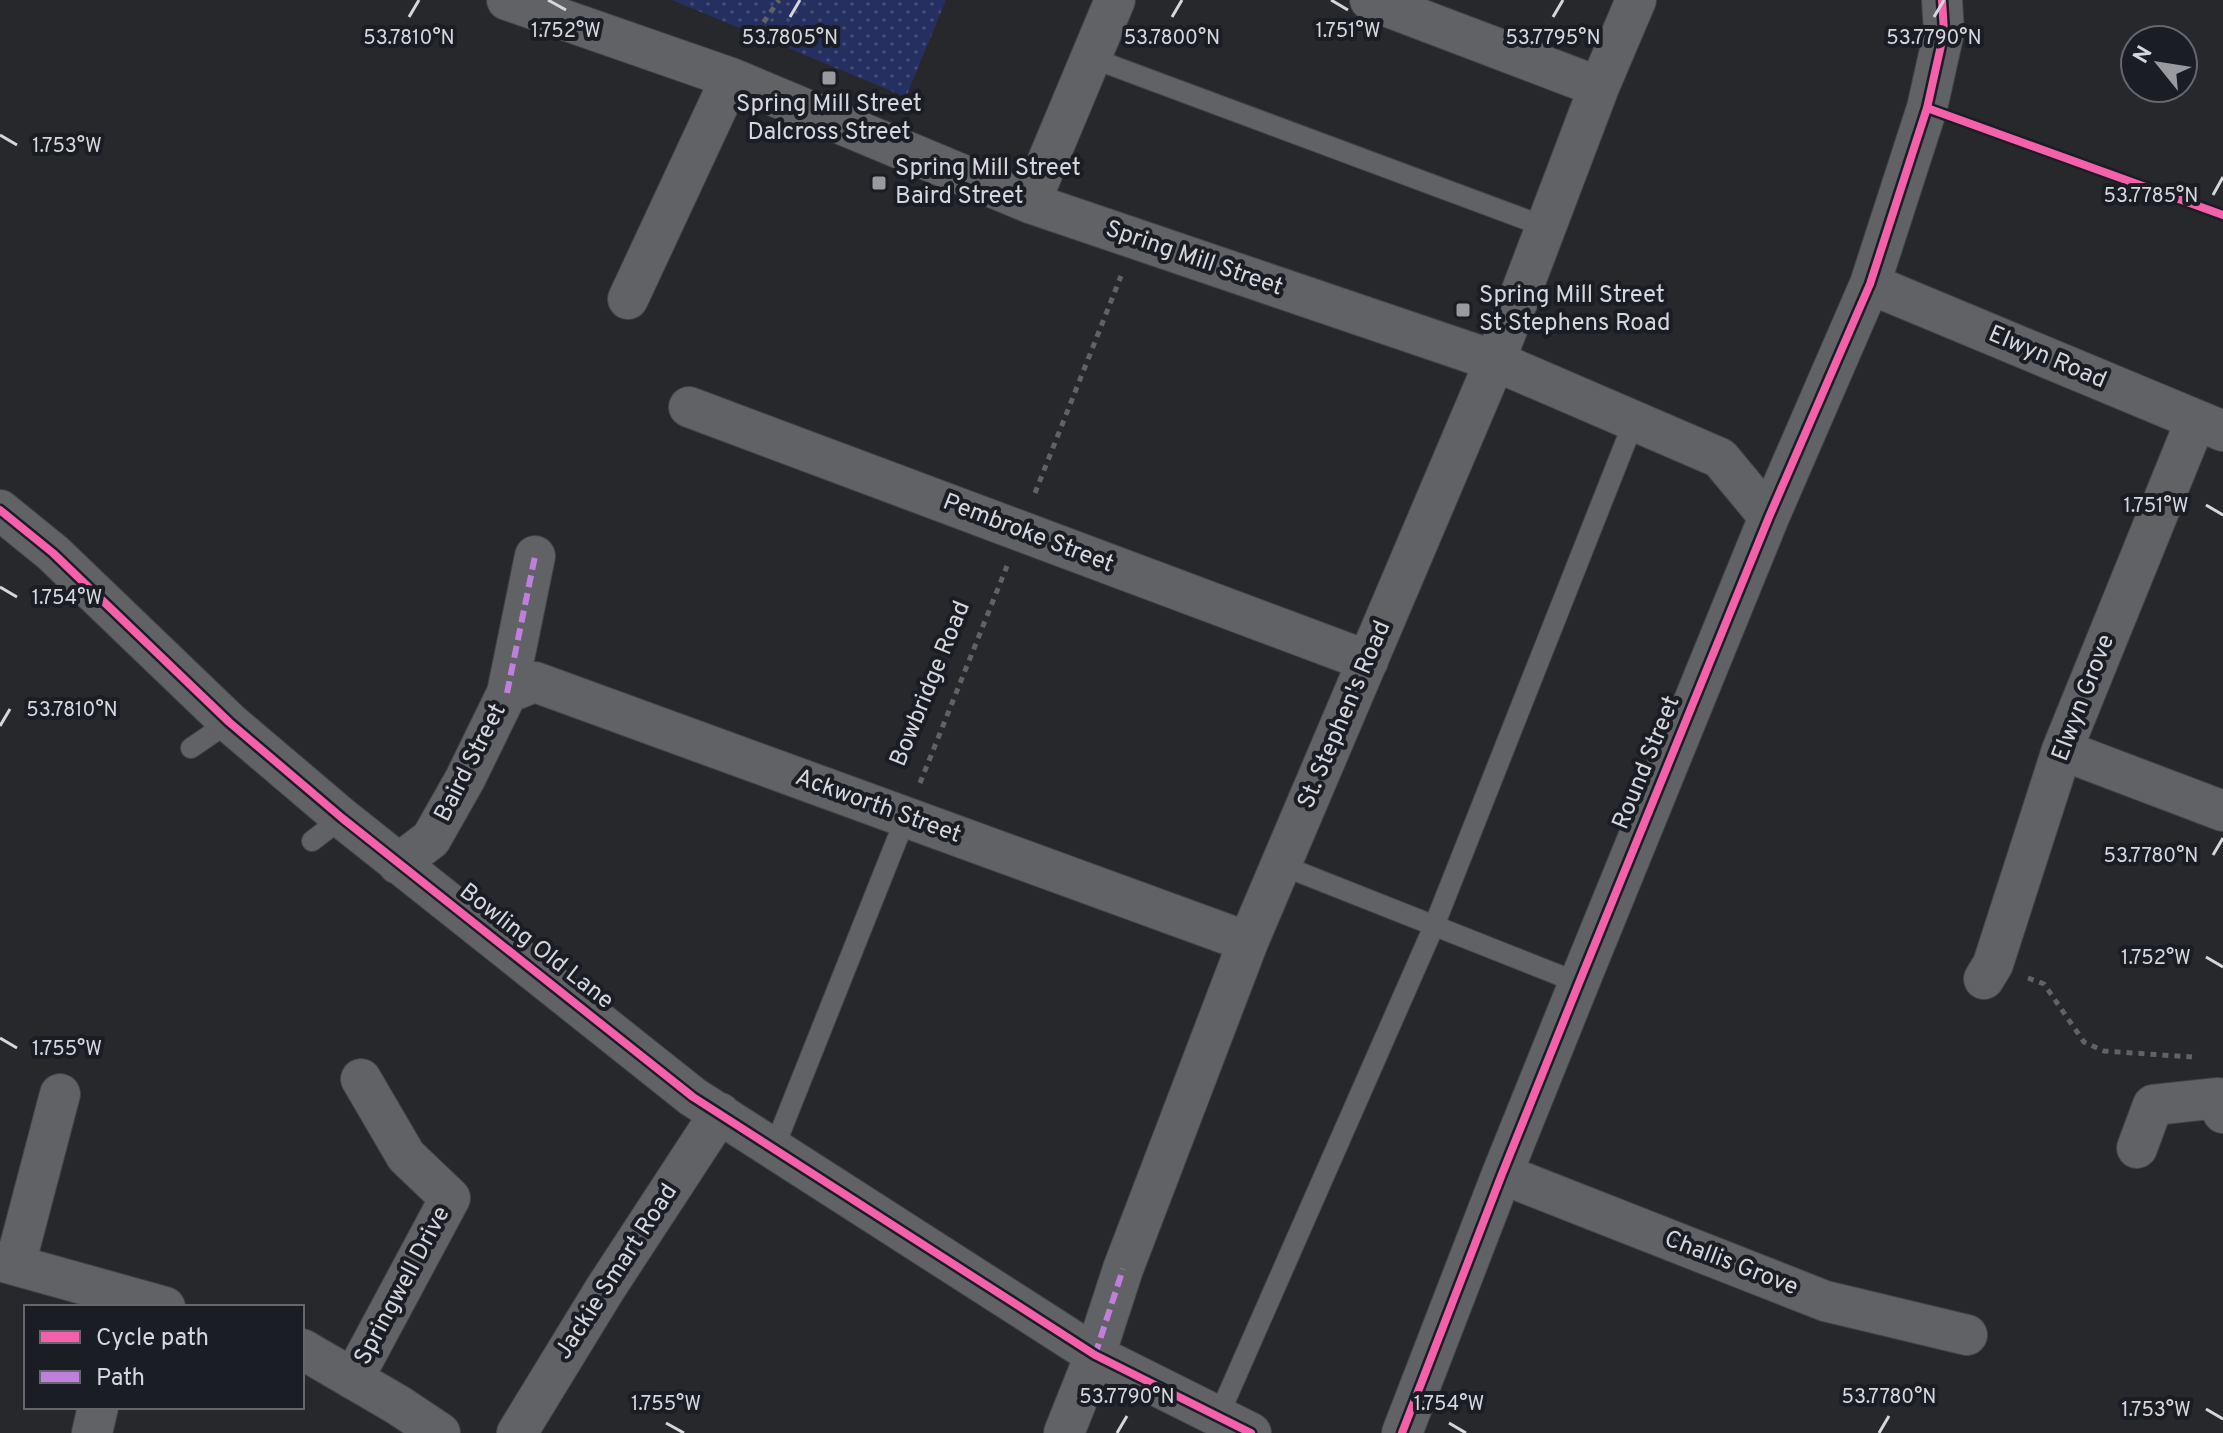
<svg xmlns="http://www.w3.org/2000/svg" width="2223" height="1433" font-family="Overpass,sans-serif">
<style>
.grass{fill:url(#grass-dots)}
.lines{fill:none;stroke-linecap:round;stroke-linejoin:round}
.lane-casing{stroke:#434448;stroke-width:22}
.street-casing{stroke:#434448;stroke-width:42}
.path{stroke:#616264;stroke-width:5;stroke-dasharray:6 6;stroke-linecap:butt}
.lane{stroke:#606265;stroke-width:20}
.street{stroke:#606265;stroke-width:40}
.quiet{stroke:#c07fdc;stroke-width:6;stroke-dasharray:12 6;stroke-linecap:butt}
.cycleway-casing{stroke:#1b1d24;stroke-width:13}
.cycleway{stroke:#f560ab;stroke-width:8}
.ticks{fill:none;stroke:#d6d7dd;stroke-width:3}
.poi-dot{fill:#989a9f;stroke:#1b1d24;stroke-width:3}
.labels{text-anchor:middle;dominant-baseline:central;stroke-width:8;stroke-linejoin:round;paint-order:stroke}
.poi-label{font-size:24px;fill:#d6d7dd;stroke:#1b1d24;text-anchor:start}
.street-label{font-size:24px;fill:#d6d7dd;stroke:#1b1d24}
.ticks-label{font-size:20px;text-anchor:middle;fill:#d6d7dd;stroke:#1b1d24;stroke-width:8;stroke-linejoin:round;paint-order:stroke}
</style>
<defs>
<pattern id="grass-dots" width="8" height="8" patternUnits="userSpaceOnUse" patternTransform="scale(2)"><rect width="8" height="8" fill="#253060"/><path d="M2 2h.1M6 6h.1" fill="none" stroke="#444d76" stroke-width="1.8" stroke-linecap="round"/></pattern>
</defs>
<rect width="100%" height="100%" fill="#26282c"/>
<path class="grass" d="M672 0H946L906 97Z"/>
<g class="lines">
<g class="lane-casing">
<path id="lane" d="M1089 57 1546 227
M191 748 229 722
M312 841 342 818
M1281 865 1579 983
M774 1148 906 817
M1218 1417 1434 926 1634 421"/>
</g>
<g class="street-casing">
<path id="street" d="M507 0 731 78 1030 203 1495 361 1720 458 1769 517
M1370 0 1599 87
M1030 203 1115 0
M1870 284 2223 431
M628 299 731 78
M689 407 1368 661
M0 510 53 553 229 722 342 818 693 1097 1095 1355 1251 1433
M507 693 535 682 1248 942
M2062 750 2223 811
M398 864 431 839 465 779 507 693 535 556
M1984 979 1993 964 2062 750 2196 420
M2137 1148 2153 1105 2218 1098 2223 1113
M1502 1174 1825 1301 1967 1335
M0 1261 165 1307
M15 1265 60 1094
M302 1349 398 1405 440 1433
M353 1379 450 1198 406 1156 361 1079
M92 1433 98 1407
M517 1433 605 1289 720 1113
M1064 1433 1095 1355 1123 1269 1248 942 1495 361 1599 87 1636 0
M1402 1433 1502 1174 1579 983 1769 517 1870 284 1927 108 1944 32 1942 0"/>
</g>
<path class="path" d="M750 42 779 0
M1035 493 1121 276
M920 783 1007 566
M2028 978 2044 984 2084 1042 2104 1051 2192 1057"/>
<use href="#lane" class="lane"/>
<use href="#street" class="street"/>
<path class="quiet" d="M507 693 535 556
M1095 1355 1123 1269"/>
<g class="cycleway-casing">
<path id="cycleway" d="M1927 108 2223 215
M0 510 53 553 229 722 342 818 693 1097 1095 1355 1251 1433
M1402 1433 1502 1174 1579 983 1769 517 1870 284 1927 108 1944 32 1942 0"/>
</g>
<use href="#cycleway" class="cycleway"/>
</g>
<path class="ticks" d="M548 0 566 10M1331 0 1348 10M409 17 419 0M790 17 800 0M1172 17 1182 0M1553 17 1563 0M1934 17 1944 0M0 135 17 145M2213 195 2223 177M2206 505 2223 515M0 587 17 597M0 726 10 709M2213 855 2223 838M2206 957 2223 967M0 1038 17 1048M2206 1409 2223 1419M666 1423 684 1433M1449 1423 1466 1433M1117 1433 1127 1416M1879 1433 1889 1416"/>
<g class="poi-dot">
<rect x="821" y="70" width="16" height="16" rx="4"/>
<rect x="871" y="175" width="16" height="16" rx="4"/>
<rect x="1455" y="302" width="16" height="16" rx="4"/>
</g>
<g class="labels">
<g class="poi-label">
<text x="829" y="105" text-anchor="middle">Spring Mill Street<tspan x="829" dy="28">Dalcross Street</tspan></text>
<text x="895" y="169">Spring Mill Street<tspan x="895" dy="28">Baird Street</tspan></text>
<text x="1479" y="296">Spring Mill Street<tspan x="1479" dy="28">St Stephens Road</tspan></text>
</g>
<g class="street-label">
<text transform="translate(1194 259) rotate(19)">Spring Mill Street</text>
<text transform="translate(2047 358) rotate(23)">Elwyn Road</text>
<text transform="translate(1028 534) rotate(21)">Pembroke Street</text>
<text transform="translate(931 684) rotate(-68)">Bowbridge Road</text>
<text transform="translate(2084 698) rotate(-69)">Elwyn Grove</text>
<text transform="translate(1345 715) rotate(-67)">St. Stephen's Road</text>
<text transform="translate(471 763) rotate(-63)">Baird Street</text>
<text transform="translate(1647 763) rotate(-68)">Round Street</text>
<text transform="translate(878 807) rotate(20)">Ackworth Street</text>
<text transform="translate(536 947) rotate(38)">Bowling Old Lane</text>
<text transform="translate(1731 1264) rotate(21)">Challis Grove</text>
<text transform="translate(617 1272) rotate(-57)">Jackie Smart Road</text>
<text transform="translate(403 1286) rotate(-62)">Springwell Drive</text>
</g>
</g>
<g class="ticks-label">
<text x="566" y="37">1.752°W</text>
<text x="1348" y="37">1.751°W</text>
<text x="409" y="44">53.7810°N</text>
<text x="1172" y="44">53.7800°N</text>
<text x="1553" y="44">53.7795°N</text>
<text x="1934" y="44">53.7790°N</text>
<text x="790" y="44">53.7805°N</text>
<text x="67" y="152">1.753°W</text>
<text x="2151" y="202">53.7785°N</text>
<text x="2156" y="512">1.751°W</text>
<text x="67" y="604">1.754°W</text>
<text x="72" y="716">53.7810°N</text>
<text x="2151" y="862">53.7780°N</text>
<text x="2156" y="964">1.752°W</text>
<text x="67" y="1055">1.755°W</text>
<text x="1127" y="1403">53.7790°N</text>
<text x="1889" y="1403">53.7780°N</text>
<text x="666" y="1410">1.755°W</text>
<text x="1449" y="1410">1.754°W</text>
<text x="2156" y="1416">1.753°W</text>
</g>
<rect x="24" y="1305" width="280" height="104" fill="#1b1d24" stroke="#66676e" stroke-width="2"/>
<rect x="40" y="1331" width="40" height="12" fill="#f560ab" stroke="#66676e" stroke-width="2"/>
<text x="96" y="1345" font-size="24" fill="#d6d7dd">Cycle path</text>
<rect x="40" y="1371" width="40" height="12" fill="#c07fdc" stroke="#66676e" stroke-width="2"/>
<text x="96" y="1385" font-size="24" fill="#d6d7dd">Path</text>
<g transform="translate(2159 64) rotate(300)"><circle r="38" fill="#1b1d24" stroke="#66676e" stroke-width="2"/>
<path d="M0-6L14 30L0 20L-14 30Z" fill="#989a9f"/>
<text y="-12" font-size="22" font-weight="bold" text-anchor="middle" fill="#d6d7dd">N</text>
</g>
</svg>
